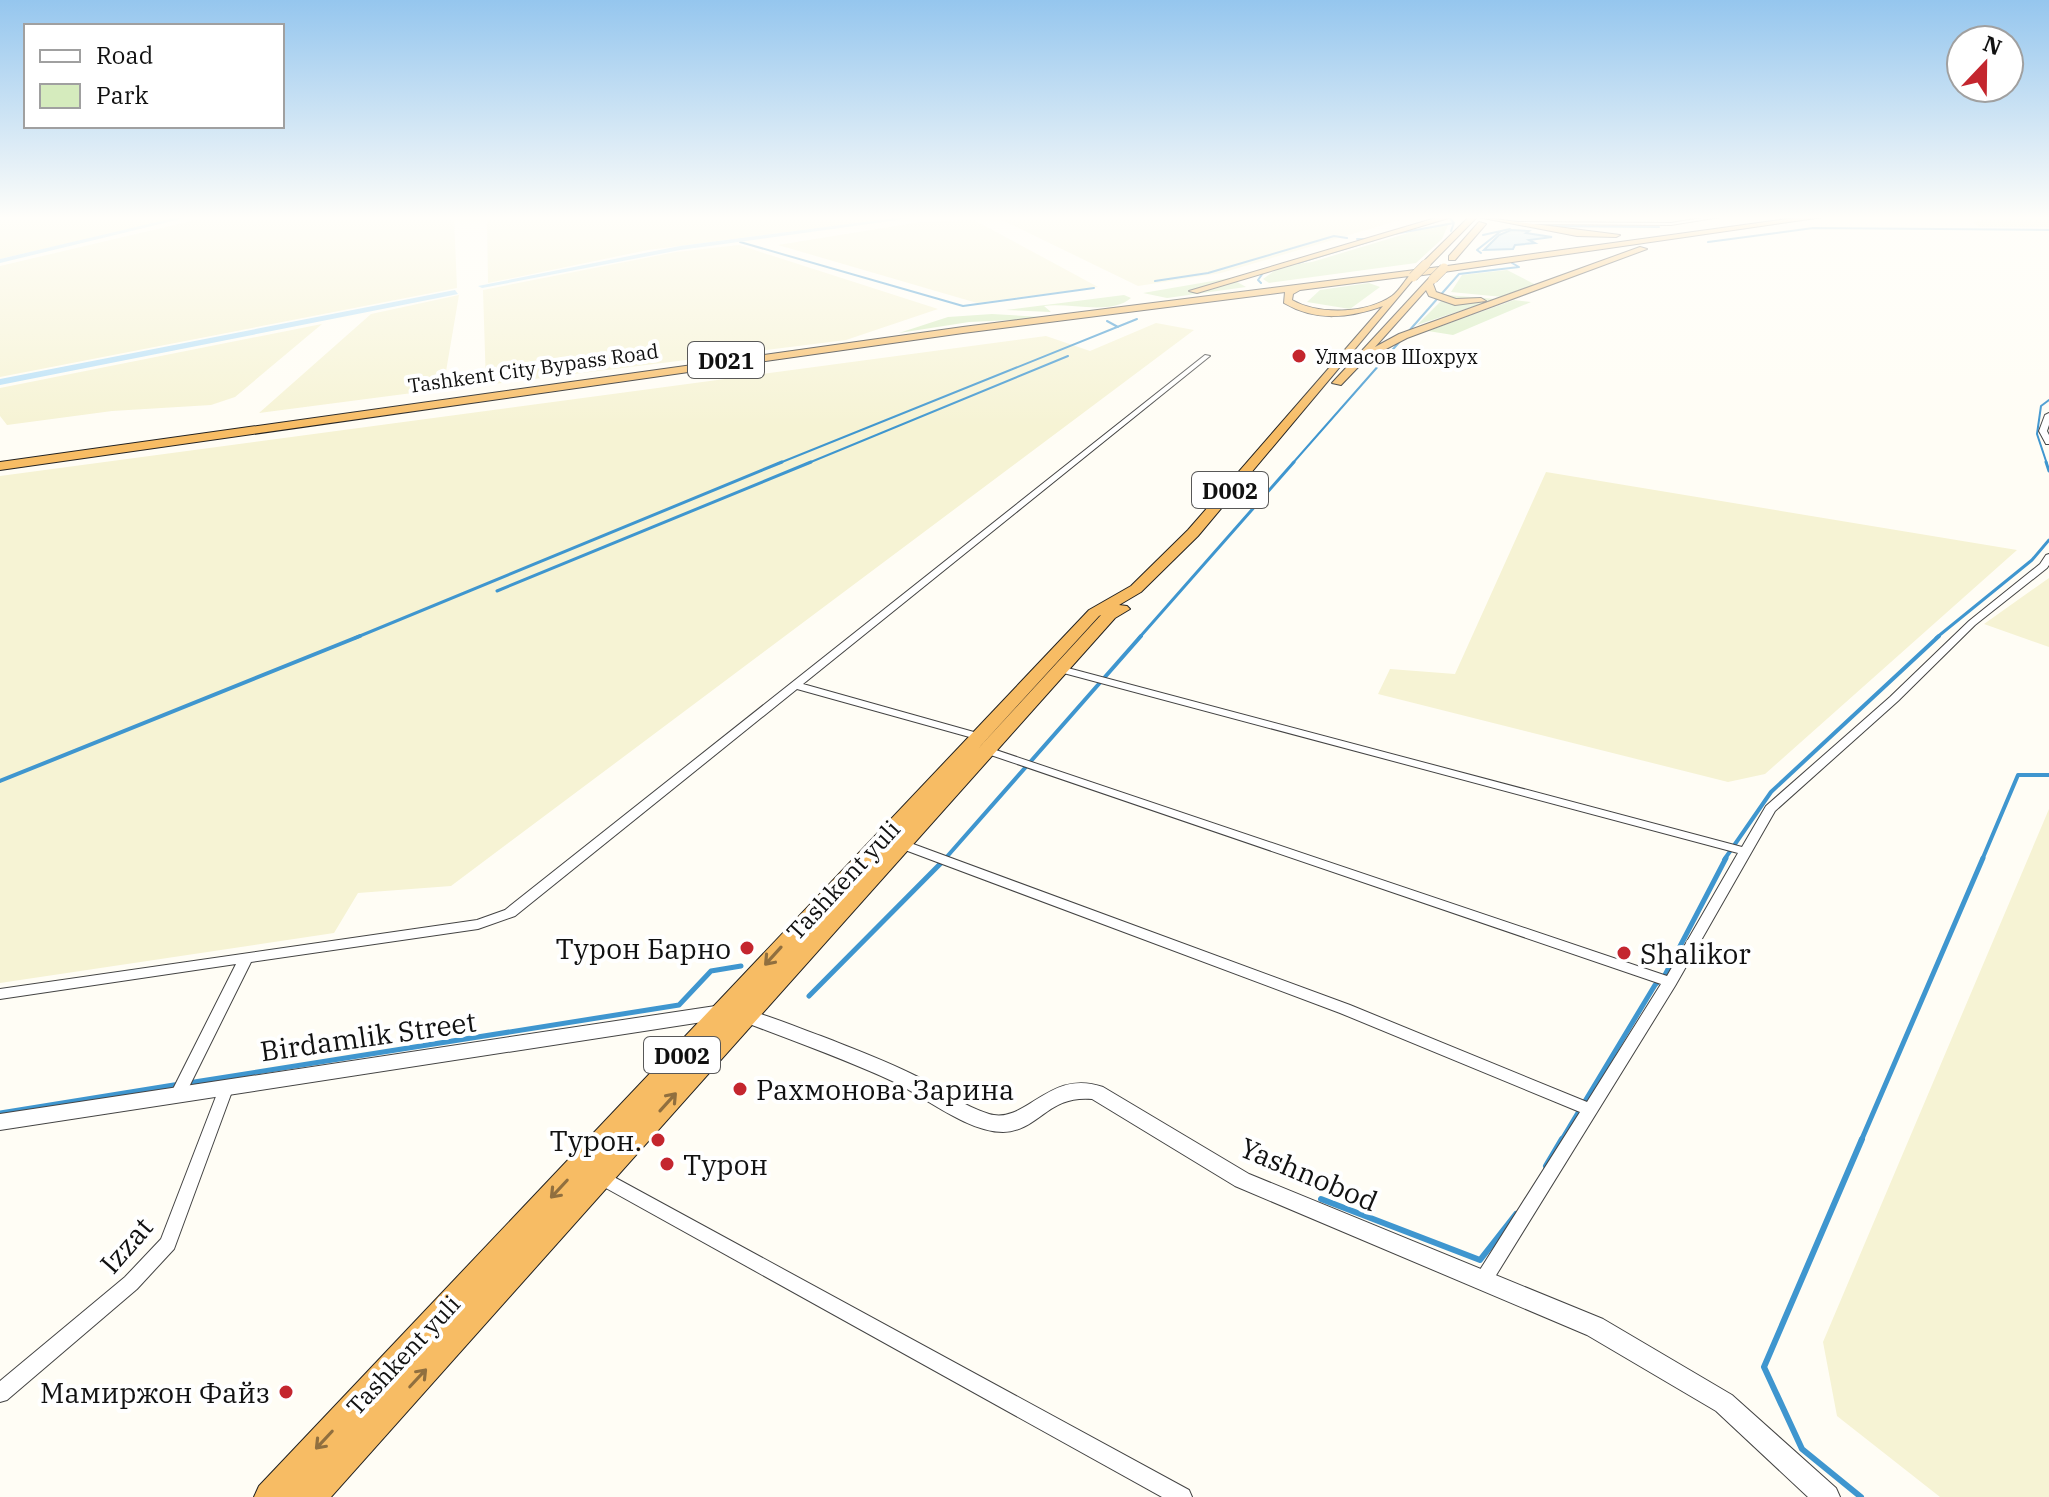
<svg xmlns="http://www.w3.org/2000/svg" width="2049" height="1497" font-family="'IBM Plex Serif',serif">
<style>
.farmland{fill:#f6f3d4}
.green{fill:#d5ebbd}
.water{fill:#b9e0f7;stroke:#3f96cf;stroke-width:2}
.lines{fill:none;stroke-linecap:round;stroke-linejoin:round}
.stream-far4{stroke:#3f96cf;stroke-width:2}
.stream-far3{stroke:#3f96cf;stroke-width:3}
.stream-far2{stroke:#3f96cf;stroke-width:4}
.stream-far1{stroke:#3f96cf;stroke-width:5}
.stream{stroke:#3f96cf;stroke-width:6}
.canal{fill:#b9e0f7;fill-rule:evenodd}
.minor-casing{stroke:#444;stroke-width:2}
.tertiary-casing{stroke:#444;stroke-width:2}
.trunk-casing{stroke:#222;stroke-width:2}
.minor{fill:#fff;fill-rule:evenodd}
.tertiary{fill:#fff;fill-rule:evenodd}
.trunk{fill:#f7bc64;fill-rule:evenodd}
.trunk-bridge-casing{stroke:#222;stroke-width:10;stroke-linecap:butt}
.trunk-bridge{stroke:#f7bc64;stroke-width:9}
.oneway{stroke:#906f3f}
.poi-dot{fill:#c4262e;stroke:#fff;stroke-width:3}
.labels{text-anchor:middle;dominant-baseline:central;stroke-width:8;stroke-linejoin:round;paint-order:stroke}
.far-poi-label{font-size:20px;fill:#111;stroke:#fff;text-anchor:start}
.far-street-label{font-size:20px;fill:#111;stroke:#fff}
.shield{fill:#fff;stroke:#585858;stroke-width:2}
.shield-label{font-size:22px;font-weight:bold;fill:#111}
.street-label{font-size:24px;fill:#111;stroke:#fff}
.near-poi-label{font-size:28px;fill:#111;stroke:#fff;text-anchor:end}
.near-street-label{font-size:28px;fill:#111;stroke:#fff}
</style>
<rect width="100%" height="100%" fill="#fffdf5"/>
<path class="farmland" d="M0 217H181L0 259Z
M208 217H454L457 288 0 377V266Z
M490 217H904L648 250 488 283 487 219Z
M1053 217H1410L1221 273 1138 286 1000 219Z
M2006 217H2049V227H1979L1972 222Z
M974 220 1098 287 977 303 778 245 920 222Z
M739 245 938 309 846 340 486 385 483 290 676 252Z
M459 295 443 389 259 413 371 314Z
M1156 323 1194 330 451 886 358 893 334 933 0 983V476L1046 336 1090 351Z
M322 324 235 397 211 405 112 411 7 425 0 416V388Z
M1546 472 2017 550 1765 774 1728 782 1378 694 1390 669 1455 674Z
M2049 578V647L1984 624Z
M2049 809V1497H1940L1837 1416 1823 1342Z"/>
<path class="green" d="M1448 225 1442 239 1416 263 1269 283 1263 279 1281 266 1312 262 1428 227Z
M1507 270 1536 285 1503 297 1451 292 1462 275Z
M1230 278 1246 287 1167 298 1143 293Z
M1369 283 1380 287 1350 309 1307 302 1320 290Z
M1124 295 1131 298C1110 316 1069 302 1044 306L1051 312 1006 310Z
M1447 295 1496 299 1417 325Z
M1514 300 1531 302 1453 335 1428 331Z
M992 314 1058 318 969 322 899 333 948 317Z"/>
<path class="water" d="M1511 230 1529 231 1526 233 1552 237 1529 240 1535 243 1515 245 1513 249 1484 250 1499 235Z"/>
<g class="lines">
<path class="stream-far4" d="M1449 217 1454 223 1451 231
M1541 226 1659 227
M1394 234 1454 223
M1483 235 1510 229
M1357 239H1366
M740 242 963 306 1094 288
M1708 242 1813 228 2049 230
M1481 253 1477 250 1501 231
M1298 263 1374 240
M1155 281 1208 273 1334 236 1347 238
M1261 283 1258 280 1263 273
M1107 321 1118 327
M1408 332 1459 274 1519 267 1512 263
M777 464 1137 319
M806 464 1068 356
M1292 464 1402 339
M2047 464 2037 434 2041 406 2049 400"/>
<path class="stream-far3" d="M2046 462 2049 471
M497 591 811 462
M355 638 782 462
M1139 638 1294 462
M1936 638 2032 560 2049 540"/>
<path class="stream-far2" d="M0 781 360 636
M944 860 1141 636
M1724 860 1771 792 1939 636
M1982 860 2018 775H2049"/>
<path class="stream-far1" d="M809 996 946 858
M188 1083 679 1005 711 971 741 966
M0 1113 180 1084
M1561 1141 1655 985 1665 975 1726 858
M1861 1141 1983 858"/>
<path class="stream" d="M1546 1166 1562 1139
M1321 1199 1480 1260 1516 1214
M1861 1497 1802 1449 1764 1367 1862 1139"/>
<path class="canal" d="M178 217H189L0 263V259Z
M902 217H919L680 250 482 288 478 286 680 246Z
M455 290 458 294 0 385V379Z"/>
<g class="minor-casing">
<path id="minor" d="M1708 217H1720L1671 225 1517 224 1515 223 1517 222 1671 223Z
M1205 355 1210 356 803 684 981 734 982 736 981 738H973L797 689 515 916 478 929 251 962 184 1097 179 1099 174 1097 171 1093 236 964 0 999V989L477 920 505 910Z
M2049 413V425L2047 431 2049 435V444H2046L2039 431 2045 415Z
M2049 554V565L2047 568 1975 625 1898 701 1775 811 1675 986 1490 1285 1484 1287 1478 1285 1475 1279 1478 1273 1580 1112 1340 1013 897 847 895 844 901 840 905 841 1350 1005 1587 1102 1661 984 982 752 980 750 986 747 990 748 1667 976 1738 853 1056 671 1055 669 1056 667H1064L1742 847 1766 806 1890 697 1969 621 2040 564 2046 555Z
M227 1080 232 1082 234 1086 174 1249 137 1289 7 1400 0 1402V1381L125 1277 161 1239 220 1086 222 1082Z
M601 1170 1189 1490 1192 1497H1162L595 1182 593 1177 595 1172Z"/>
</g>
<g class="tertiary-casing">
<path id="tertiary" d="M722 1005C757 1010 788 1024 821 1036 854 1049 887 1061 918 1077 941 1089 963 1106 989 1114 1027 1125 1048 1068 1103 1087L1249 1174 1603 1319 1732 1395 1836 1488 1840 1497H1808L1716 1411 1587 1335 1235 1186 1092 1099C1047 1095 1039 1131 1003 1132 967 1132 924 1096 892 1081 844 1059 794 1041 744 1022L722 1019 0 1130V1114Z"/>
</g>
<g class="trunk-casing">
<path id="trunk" d="M1439 217H1452L1197 293 1189 291Z
M1469 217H1477L1429 266H1423V262Z
M1478 217 1620 235 1616 237 1577 236Z
M1802 217H1823L1416 276 1198 536 1141 592 1119 605 1127 606 1130 609 1115 618 331 1497H254L259 1486 1089 610 1131 586 1188 530 1383 306C1349 318 1316 322 1284 303L1285 292 963 333 0 470V462L963 327 1447 266ZM1409 276C1404 282 1398 292 1392 296 1366 314 1318 315 1292 300L1293 294 1300 290ZM1101 615 975 752 1099 616Z
M1479 222 1486 224 1455 260H1449V256Z
M1640 247 1647 249 1407 338 1365 360 1341 385 1332 383 1430 277 1437 279 1433 284 1436 292 1456 299 1481 298 1486 301 1455 305 1429 296 1426 290 1375 347 1399 334Z"/>
</g>
<use href="#minor" class="minor"/>
<use href="#tertiary" class="tertiary"/>
<use href="#trunk" class="trunk"/>
<g class="trunk-bridge-casing">
<path id="trunk-bridge" d="M1413 277 1426 264
M1433 279 1444 268"/>
</g>
<use href="#trunk-bridge" class="trunk-bridge"/>
</g>
<defs><path id="oneway-shaft" d="M-6 0H5M1.5-3L5.5 0L1.5 3" fill="none" stroke-width="1.6" stroke-linecap="round" stroke-linejoin="round" transform="scale(2)"/></defs>
<g class="oneway">
<use href="#oneway-shaft" transform="translate(773 956) rotate(132)"/>
<use href="#oneway-shaft" transform="translate(668 1102) rotate(-48)"/>
<use href="#oneway-shaft" transform="translate(559 1189) rotate(133)"/>
<use href="#oneway-shaft" transform="translate(418 1378) rotate(-47)"/>
<use href="#oneway-shaft" transform="translate(324 1440) rotate(133)"/>
</g>
<linearGradient id="sky" x2="0" y2="1"><stop stop-color="#95c6ee"/><stop offset="0.51" stop-color="#fffefa"/><stop offset="1" stop-color="#fffefa" stop-opacity="0"/></linearGradient>
<rect width="2049" height="427" fill="url(#sky)"/>
<g class="poi-dot">
<circle cx="1299" cy="356" r="8"/>
<circle cx="747" cy="948" r="8"/>
<circle cx="1624" cy="953" r="8"/>
<circle cx="740" cy="1089" r="8"/>
<circle cx="658" cy="1140" r="8"/>
<circle cx="667" cy="1164" r="8"/>
<circle cx="286" cy="1392" r="8"/>
</g>
<g class="labels">
<g class="far-poi-label">
<text x="1315" y="356">Улмасов Шохрух</text>
</g>
<g class="far-street-label">
<text transform="translate(533 368) rotate(-8)">Tashkent City Bypass Road</text>
</g>
<g class="shield">
<rect x="688" y="342" width="76" height="36" rx="6"/>
<rect x="1192" y="472" width="76" height="36" rx="6"/>
<rect x="644" y="1037" width="76" height="36" rx="6"/>
</g>
<g class="shield-label">
<text x="726" y="360">D021</text>
<text x="1230" y="490">D002</text>
<text x="682" y="1055">D002</text>
</g>
<g class="street-label">
<text transform="translate(843 880) rotate(-47)">Tashkent yuli</text>
<text transform="translate(403 1355) rotate(-47)">Tashkent yuli</text>
</g>
<g class="near-poi-label">
<text x="731" y="948">Турон Барно</text>
<text x="1640" y="953" text-anchor="start">Shalikor</text>
<text x="756" y="1089" text-anchor="start">Рахмонова Зарина</text>
<text x="642" y="1140">Турон.</text>
<text x="683" y="1164" text-anchor="start">Турон</text>
<text x="270" y="1392">Мамиржон Файз</text>
</g>
<g class="near-street-label">
<text transform="translate(368 1036) rotate(-8)">Birdamlik Street</text>
<text transform="translate(1309 1174) rotate(23)">Yashnobod</text>
<text transform="translate(126 1245) rotate(-49)">Izzat</text>
</g>
</g>
<rect x="24" y="24" width="260" height="104" fill="#ffffff" stroke="#a0a0a0" stroke-width="2"/>
<rect x="40" y="50" width="40" height="12" fill="#ffffff" stroke="#a0a0a0" stroke-width="2"/>
<text x="96" y="64" font-size="24" fill="#111111">Road</text>
<rect x="40" y="84" width="40" height="24" fill="#d5ebbd" stroke="#a0a0a0" stroke-width="2"/>
<text x="96" y="104" font-size="24" fill="#111111">Park</text>
<g transform="translate(1985 64) rotate(22)"><circle r="38" fill="#ffffff" stroke="#a0a0a0" stroke-width="2"/>
<path d="M0-6L14 30L0 20L-14 30Z" fill="#c4262e"/>
<text y="-12" font-size="22" font-weight="bold" text-anchor="middle" fill="#111111">N</text>
</g>
</svg>
